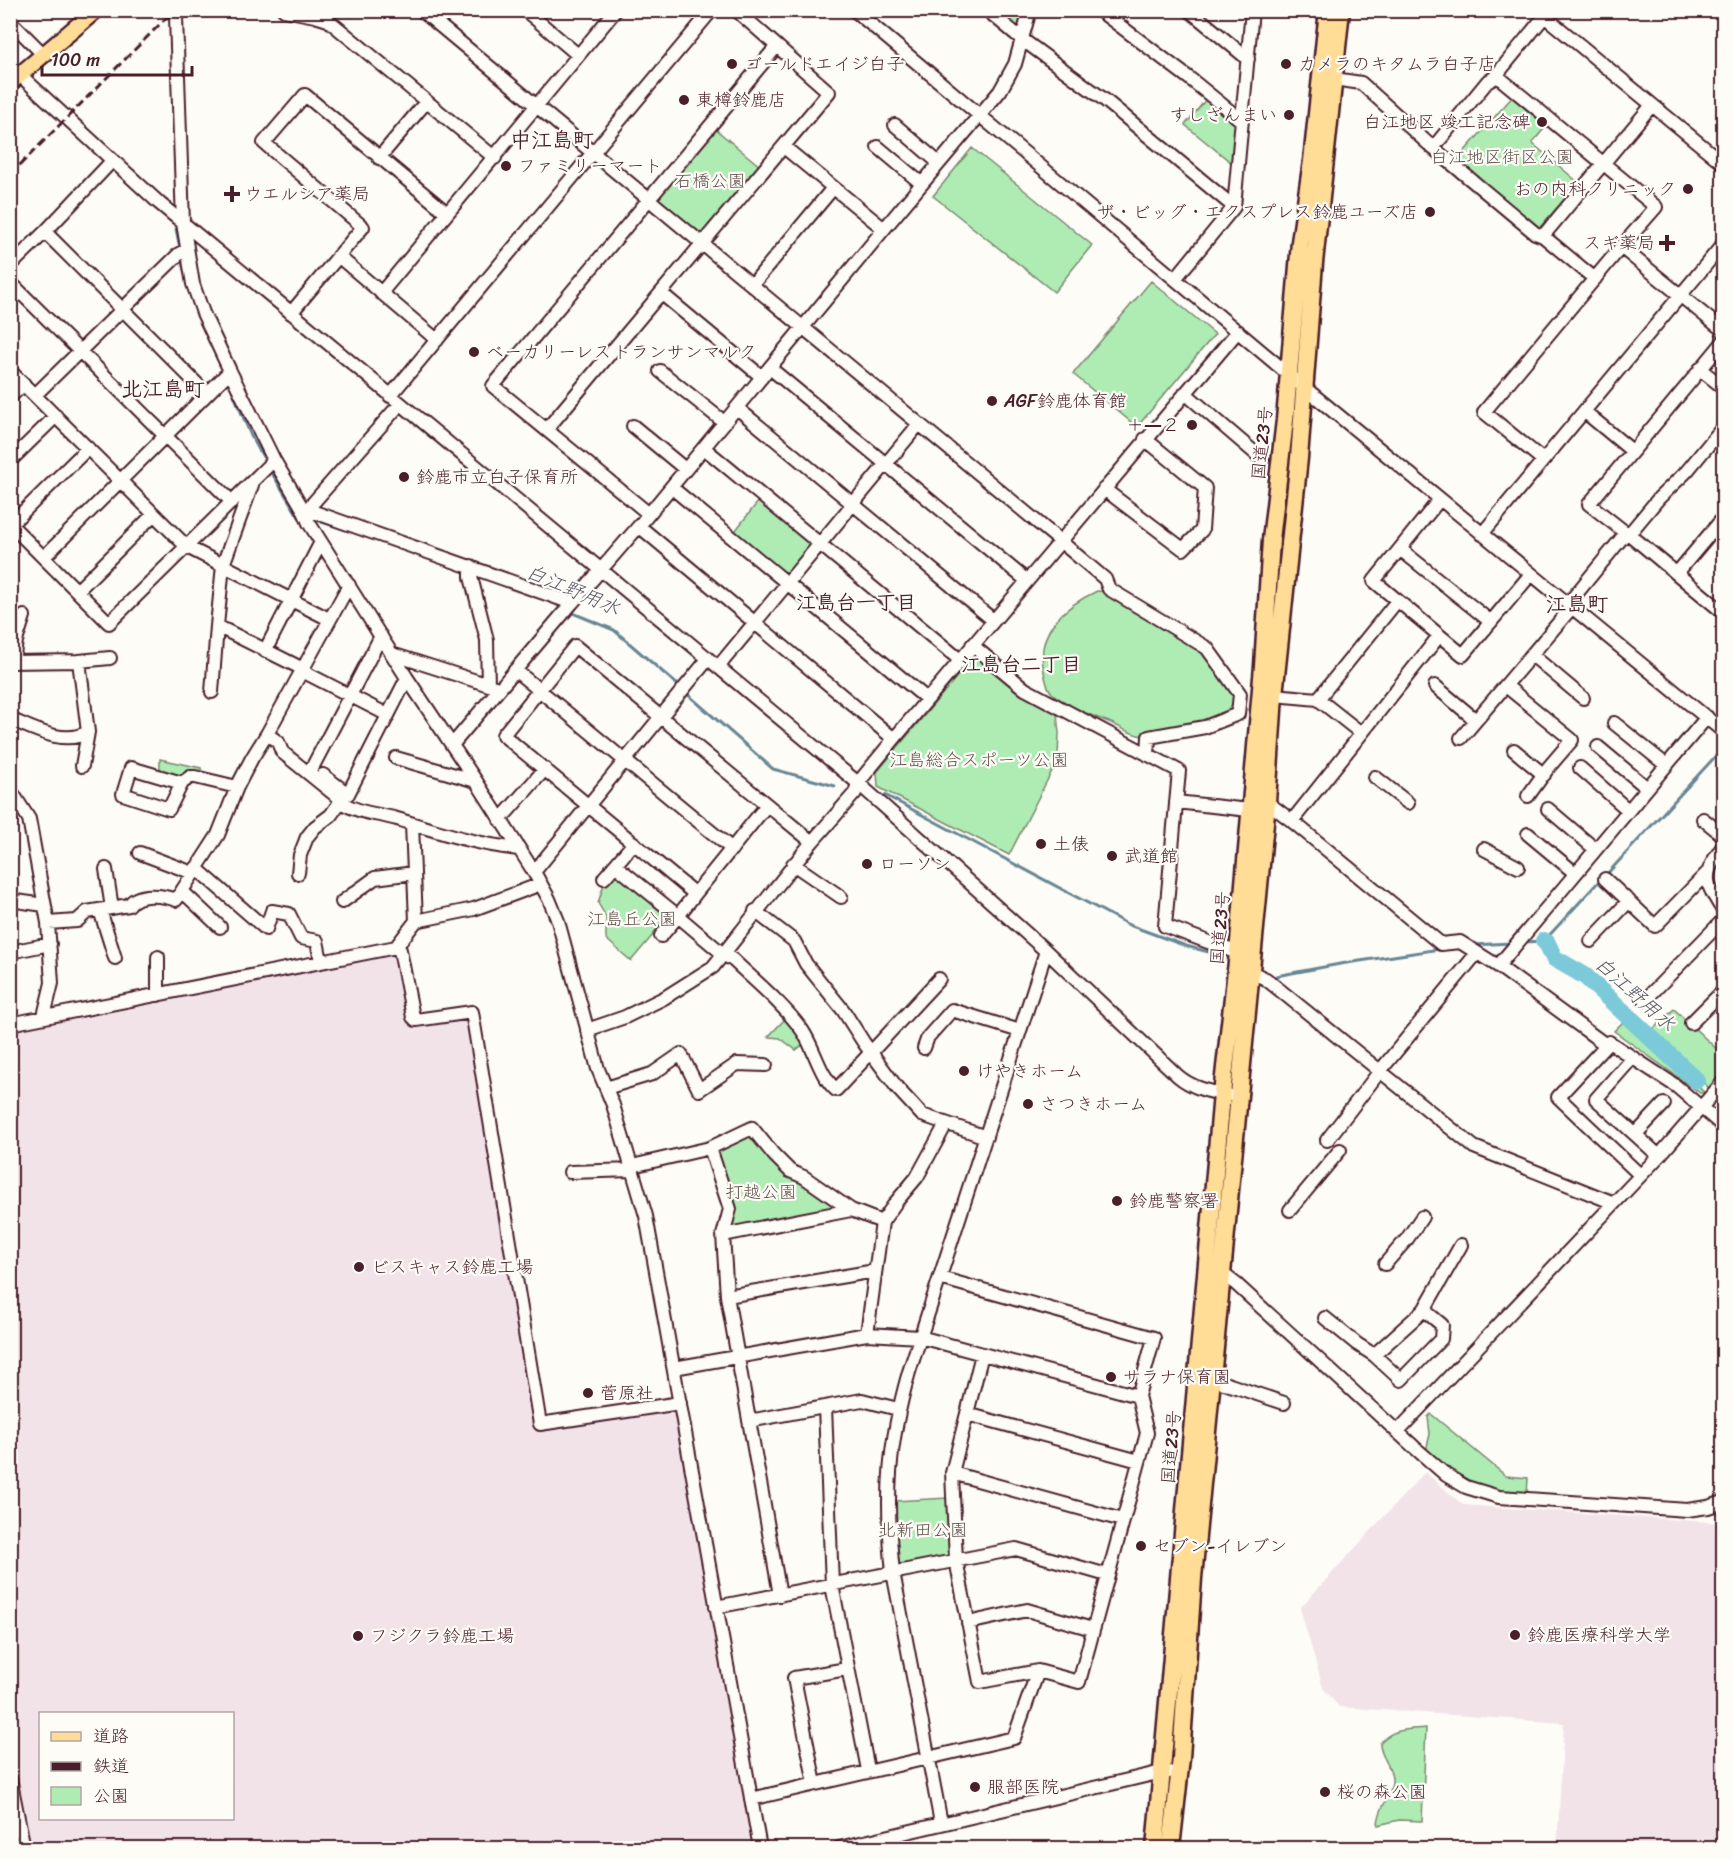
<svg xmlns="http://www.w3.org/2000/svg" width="1734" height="1859" font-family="Sriracha,'Klee One',sans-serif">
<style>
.built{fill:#f2e3e9;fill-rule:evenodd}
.green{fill:#aeecb4;stroke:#7c8670;stroke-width:1.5}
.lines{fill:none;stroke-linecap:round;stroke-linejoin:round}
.stream{stroke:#678693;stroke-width:3}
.river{stroke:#7bcad9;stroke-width:18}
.minor-casing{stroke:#4a1f2b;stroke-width:16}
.major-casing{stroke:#4a1f2b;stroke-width:20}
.highway-casing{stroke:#4a1f2b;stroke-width:21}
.minor{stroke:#fdfcf7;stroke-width:12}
.major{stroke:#ffdd96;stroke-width:15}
.highway{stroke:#ffdd96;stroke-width:16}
.rail{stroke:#4a1f2b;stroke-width:3;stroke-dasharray:9 4.5;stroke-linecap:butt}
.poi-dot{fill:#4a1f2b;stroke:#fdfcf7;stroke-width:2}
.labels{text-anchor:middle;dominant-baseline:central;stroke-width:4.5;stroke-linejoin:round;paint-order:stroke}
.poi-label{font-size:18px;fill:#4a1f2b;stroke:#fdfcf7;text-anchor:start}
.park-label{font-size:18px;fill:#63524d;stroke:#fdfcf7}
.street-label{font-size:18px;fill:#4a1f2b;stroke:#fdfcf7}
.water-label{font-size:20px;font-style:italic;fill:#5b5b68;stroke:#fdfcf7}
.neighbourhood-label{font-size:20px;font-weight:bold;fill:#4a1f2b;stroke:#fdfcf7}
.quarter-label{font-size:21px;font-weight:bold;fill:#4a1f2b;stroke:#fdfcf7}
</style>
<rect width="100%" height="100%" fill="#fdfcf7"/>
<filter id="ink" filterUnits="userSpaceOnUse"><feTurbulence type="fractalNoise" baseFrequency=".0167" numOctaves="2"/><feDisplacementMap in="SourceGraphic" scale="12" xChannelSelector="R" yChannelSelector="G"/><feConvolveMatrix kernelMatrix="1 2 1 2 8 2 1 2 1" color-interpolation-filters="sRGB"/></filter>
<g filter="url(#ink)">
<path class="built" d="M391 951 396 954 411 1018 466 1017 470 1022 538 1427 669 1409 676 1413 756 1848H27L10 1762V1028ZM40 1714H232V1818H40Z
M1425 1472 1463 1505 1723 1523V1848H1557L1564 1723 1339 1707 1323 1688 1300 1608Z"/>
<path class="green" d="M993 11H1026L1021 27 1014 29Z
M1513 96 1548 124 1532 143 1579 183 1539 228 1456 161Z
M1207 98 1237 123 1233 164 1185 125Z
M714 128 761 167 703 235 697 234 656 201 657 197Z
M972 148 1092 245 1054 292 933 196Z
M1151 281 1215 334 1137 427 1073 374Z
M764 501 809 539V548L789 572H781L735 535V531L758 502Z
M1097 591 1110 592 1204 650 1235 697 1227 716 1144 736C1129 735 1120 726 1106 721 1090 715 1065 705 1052 693 1046 687 1046 680 1044 672 1035 632 1063 607 1097 591Z
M975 655 1021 694 1057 714 1059 733 1058 756 1052 771 1009 855 878 787 877 772Z
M160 759 201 768 202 773 180 777 160 772Z
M615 871 669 916 631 961 606 939V917L598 903 604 884Z
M1674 1009 1723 1055V1073L1710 1089 1649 1033Z
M786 1018 804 1044 796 1050 780 1038 768 1037Z
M1626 1019 1705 1093H1700L1614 1031Z
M748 1135 751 1136 803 1181 832 1202V1211L733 1229 729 1225 716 1155 718 1150Z
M1431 1414 1506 1476 1528 1478 1527 1494C1517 1493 1505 1493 1494 1491 1467 1486 1446 1468 1426 1451L1430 1434 1428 1417Z
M948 1498 951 1554 948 1557 902 1566 898 1564 895 1531V1501Z
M1426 1728 1422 1821 1399 1820 1378 1825C1378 1807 1393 1795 1392 1779 1392 1765 1379 1756 1380 1743 1392 1728 1408 1730 1426 1728Z"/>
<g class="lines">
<path class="stream" d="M176 229 180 248
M181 258 186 278
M227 378 251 436 266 462
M270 470 299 517
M322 522 365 536
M550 601 562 608
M568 611 614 630 680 687
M685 692 773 769 835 786
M885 795 1129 925 1186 946 1220 955
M1606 875 1724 747
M1524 942 1544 941 1601 879
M1473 945 1511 943
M1276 976 1340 964 1440 949"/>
<path class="river" d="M1544 941 1547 943 1554 958 1585 976 1696 1080"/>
<g class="minor-casing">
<path id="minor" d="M183 10 176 17 183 223 193 284 203 313 230 371 274 460 303 509 309 523 407 678 476 781 534 872 549 899 558 921 598 1069 613 1105 646 1216 760 1848
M284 10 315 16 328 20 495 158
M421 10 1060 541 1105 579 1109 589 1207 648 1240 694 1238 714 1205 727 1149 737 1148 755
M525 10 578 55
M854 10 1305 388 1724 732
M987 10 1023 40 1106 101 1234 207
M1099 10 1189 78 1242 121
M1189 10 1248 59
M1537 10 1724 164
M10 21 44 55
M20 75 159 203 858 783 1046 951 1178 1076C1192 1088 1210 1092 1228 1095
M1496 75 1656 207 1621 247
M1334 79 1361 83 1433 148 1535 233 1543 236 1595 279
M895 125 939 163
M784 147 884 229
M878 147 922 184
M1433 148 1487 82 1494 78 1548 12
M379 158 426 102
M45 232 207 394
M1543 236 1652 105
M338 256 437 340
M10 266 45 232 112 161
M1175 279 1234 207 1252 10
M10 282 232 502
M752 285 833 188
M381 293 616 10
M661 293 762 377
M291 313 363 227 264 143 305 95 447 213
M1724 341 1589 504 1626 533 1629 534 1724 613
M770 368 1026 580
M1700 369 1724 388
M10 371 187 547 329 619
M660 371 724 422
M1185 393 1262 459
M35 395 179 254 186 250
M390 396 712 10
M10 397 24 384
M737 408 993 620
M1585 412 1632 451
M633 426 685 469
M547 429 829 92 736 10
M704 448 960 660
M1543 460 1484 412 1621 247 1724 331
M10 461 56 416
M252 485 223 565 217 626 303 669
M671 487 927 699
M1104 489 1183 549 1202 530 1205 488 1145 439
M1440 499 1374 581 1463 655 1531 574
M305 512 317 513 572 603 639 526 884 229 1000 91 1015 64 1030 10
M305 512 400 404
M649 514 493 386 777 46
M10 524 109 623 274 460
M11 524 88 448
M639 526 894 739
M1482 534 1724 243
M1629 534 1659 498 1687 471 1724 426
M1400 549 1491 622
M44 557 230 371
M471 566V577L487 640 488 685
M1677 573 1724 517
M77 591 154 514
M1568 604 1626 533
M972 645 1025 689 1179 771 1165 926 1238 953
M265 651 321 542
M392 654 495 687
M1532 655 1583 698
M13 661 16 641 24 616
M79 661 110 658
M10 662 79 661 88 732C64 746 34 729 10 719
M718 667 919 424
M515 670 732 849
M302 671 388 715
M1435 686 1471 716 1474 722
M1506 686 1572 740 1548 768 1528 796
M212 692 217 626
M1274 695 1318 699 1361 733
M1318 699 1397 601
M1614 723 1666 765
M267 734 278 742 282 752 339 798 340 802C362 814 375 813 397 819 437 831 477 845 519 849
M1461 738 1572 607
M452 745 572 603
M1598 747 1646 787
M1514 750 1544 775
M396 758 476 781
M82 766 88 732
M312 768 381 636
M1580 768 1628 810
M323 775 348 794 407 678
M1375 777 1408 803
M182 783 169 809 123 794 131 768 182 783 190 777H195L237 787
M10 789 29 819 48 923 52 983 44 1016
M1176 802 1249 810
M1267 802 1292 821 1441 944 1460 942 1498 966 1606 1045
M1548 809 1595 849
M1703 819 1724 836
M500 820 545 769
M1292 821 1439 636
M412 824 416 921
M1528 834 1575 873
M812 842 575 646 503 735 695 894 678 916 723 954 733 960C756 982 783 1004 802 1030 816 1051 818 1073 836 1090L939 979
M1724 845C1701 877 1704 880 1724 912
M1484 849 1518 867
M140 853 193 873
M793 864 841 897
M615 865 678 916 661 936
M196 868 266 929 272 911 289 914 301 938 317 941 321 961
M106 869 112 908
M534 872 708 659
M298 873 300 855 307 837 315 827 331 815 340 802
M604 878 634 843
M1605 879 1655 926 1707 873
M182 891 220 927
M695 894 767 805
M10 900 44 905
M342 902 375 878 414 873
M100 910 115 958
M755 911 794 941 806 964 843 1010 864 1043 898 1089 922 1115 986 1137
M48 923 77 921 87 912 129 905C138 892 163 895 176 900L218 835 237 787 252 758 267 734 349 585
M1591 941 1629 901
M396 947 400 950 413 1017 416 1020 472 1012 540 1424 680 1403
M10 952 50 944
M1498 966 1707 717
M1251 972 1266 979 1474 1147 1614 1203
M158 995V957
M1645 1000 1724 919
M1691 1023 1720 994 1724 997
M10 1024 396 947 416 921 474 909 541 884
M587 1030 625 1017 664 998 713 967 812 842 855 793 858 783 894 739 1238 331
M924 1048 928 1037 952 1010 1020 1031
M1632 1058 1596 1099 1659 1156
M606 1088 652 1074 681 1054 699 1090 737 1064 766 1065
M1636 1134 1664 1104
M1327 1140 1380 1071 1477 953
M710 1148 730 1209 723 1235 727 1296 780 1595
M632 1166 710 1148 752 1128 774 1155 790 1171 804 1177 851 1210 882 1222
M570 1172 633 1170
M1640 1175 1558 1097 1609 1042 1676 1086 1724 1127
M1290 1210 1340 1150
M723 1235 851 1210
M1385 1264 1407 1239 1422 1217
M1215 1274H1223L1236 1284 1414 1447 1446 1475 1466 1487 1499 1497 1687 1510 1708 1507 1724 1502
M940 1278 1154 1338 1138 1396 1147 1433 1079 1682 1038 1671 980 1682 956 1560 952 1473 982 1354
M727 1296 875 1271
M1325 1318 1357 1344 1374 1355 1401 1380 1441 1339 1442 1325 1424 1310
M867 1334 882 1222 896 1202 917 1177 946 1124
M1374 1355 1424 1310 1461 1245
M674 1368 867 1334 920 1337 1138 1396
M1221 1382 1284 1403
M825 1407 832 1585 868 1770
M967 1414 1139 1461
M749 1421 862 1400 898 1409
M1397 1432 1659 1156 1724 1081
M952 1473 1122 1520
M716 1607 1016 1549 1107 1575
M968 1623 1027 1610 1092 1629
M10 1778 24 1848
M815 1784 794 1678 847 1669
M751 1799 1014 1738 1038 1671
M941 1823 893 1572C885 1497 888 1445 909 1372L1046 951
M839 1848 1162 1772H1169"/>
</g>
<g class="major-casing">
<path id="major" d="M10 83 96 10"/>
</g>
<g class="highway-casing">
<path id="highway" d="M1155 1848 1222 1094 1238 953 1263 666 1271 540 1285 420 1300 242 1312 161 1328 10
M1171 1848 1181 1758 1193 1578 1267 802 1274 695 1299 458 1314 263 1341 10"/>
</g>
<use href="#minor" class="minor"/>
<use href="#major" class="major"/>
<use href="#highway" class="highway"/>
<path class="rail" d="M10 175 174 10"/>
</g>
</g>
<g class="poi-dot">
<circle cx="732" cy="64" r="6"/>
<circle cx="1286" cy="64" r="6"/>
<circle cx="684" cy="100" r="6"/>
<circle cx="1289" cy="115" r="6"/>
<circle cx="1542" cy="122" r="6"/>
<circle cx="506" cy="166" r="6"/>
<circle cx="1688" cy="189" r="6"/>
<path d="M229 185h6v6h6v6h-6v6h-6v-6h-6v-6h6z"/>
<circle cx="1430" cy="212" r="6"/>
<path d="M1664 234h6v6h6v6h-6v6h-6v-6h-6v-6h6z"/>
<circle cx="474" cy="352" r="6"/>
<circle cx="992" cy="401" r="6"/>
<circle cx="1192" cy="425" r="6"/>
<circle cx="404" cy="477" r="6"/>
<circle cx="1041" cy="844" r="6"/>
<circle cx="1112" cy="856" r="6"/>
<circle cx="867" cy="864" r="6"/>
<circle cx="964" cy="1071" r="6"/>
<circle cx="1028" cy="1104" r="6"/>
<circle cx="1117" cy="1201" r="6"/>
<circle cx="359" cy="1267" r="6"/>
<circle cx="1111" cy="1377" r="6"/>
<circle cx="588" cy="1393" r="6"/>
<circle cx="1141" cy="1546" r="6"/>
<circle cx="1515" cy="1635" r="6"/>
<circle cx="358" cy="1636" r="6"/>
<circle cx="975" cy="1787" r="6"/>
<circle cx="1325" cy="1792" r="6"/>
</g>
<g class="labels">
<g class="poi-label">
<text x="744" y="64">ゴールドエイジ白子</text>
<text x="1298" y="64">カメラのキタムラ白子店</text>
<text x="696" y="100">東樽鈴鹿店</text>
<text x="1277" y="115" text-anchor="end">すしざんまい</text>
<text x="1530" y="122" text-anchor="end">白江地区 竣工記念碑</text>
<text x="518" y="166">ファミリーマート</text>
<text x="1676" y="189" text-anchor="end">おの内科クリニック</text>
<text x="244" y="194">ウエルシア薬局</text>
<text x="1418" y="212" text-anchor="end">ザ・ビッグ・エクスプレス鈴鹿ユーズ店</text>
<text x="1655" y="243" text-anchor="end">スギ薬局</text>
<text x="486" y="352">ベーカリーレストランサンマルク</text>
<text x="1004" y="401">AGF鈴鹿体育館</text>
<text x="1180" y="425" text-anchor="end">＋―２</text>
<text x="416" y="477">鈴鹿市立白子保育所</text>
<text x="1053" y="844">土俵</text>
<text x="1124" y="856">武道館</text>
<text x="879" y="864">ローソン</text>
<text x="976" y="1071">けやきホーム</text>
<text x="1040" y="1104">さつきホーム</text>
<text x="1129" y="1201">鈴鹿警察署</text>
<text x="371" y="1267">ビスキャス鈴鹿工場</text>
<text x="1123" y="1377">サラナ保育園</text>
<text x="600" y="1393">菅原社</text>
<text x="1153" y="1546">セブン-イレブン</text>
<text x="1527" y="1635">鈴鹿医療科学大学</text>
<text x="370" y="1636">フジクラ鈴鹿工場</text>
<text x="987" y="1787">服部医院</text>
<text x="1337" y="1792">桜の森公園</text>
</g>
<g class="park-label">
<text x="1502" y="157">白江地区街区公園</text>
<text x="710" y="181">石橋公園</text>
<text x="979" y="760">江島総合スポーツ公園</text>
<text x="632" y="919">江島丘公園</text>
<text x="761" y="1192">打越公園</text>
<text x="923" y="1530">北新田公園</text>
</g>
<g class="street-label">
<text transform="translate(1262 443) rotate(-84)">国道23号</text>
<text transform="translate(1220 928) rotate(-85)">国道23号</text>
<text transform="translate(1171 1447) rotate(-85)">国道23号</text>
</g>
<g class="water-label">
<text transform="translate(573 590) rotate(23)">白江野用水</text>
<text transform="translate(1635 994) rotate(42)">白江野用水</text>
</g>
<g class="neighbourhood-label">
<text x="856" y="602">江島台一丁目</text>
<text x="1021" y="664">江島台二丁目</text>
</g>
<g class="quarter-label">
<text x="552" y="140">中江島町</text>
<text x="163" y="389">北江島町</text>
<text x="1577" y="604">江島町</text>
</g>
</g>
<rect width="1734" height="1859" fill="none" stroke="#fdfcf7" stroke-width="36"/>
<rect x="18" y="18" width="1698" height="1823" fill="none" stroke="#4a1f2b" stroke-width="2" filter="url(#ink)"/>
<rect x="39" y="1712" width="195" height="108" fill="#fdfcf7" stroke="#b5a4a5" stroke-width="1.5"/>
<rect x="51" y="1732" width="30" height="9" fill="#ffdd96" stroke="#b5a4a5" stroke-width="1.5"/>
<text x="93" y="1742" font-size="18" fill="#4a1f2b">道路</text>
<rect x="51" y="1762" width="30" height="9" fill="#4a1f2b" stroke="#b5a4a5" stroke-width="1.5"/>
<text x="93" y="1772" font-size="18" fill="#4a1f2b">鉄道</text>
<rect x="51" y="1787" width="30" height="18" fill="#aeecb4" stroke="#b5a4a5" stroke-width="1.5"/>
<text x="93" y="1802" font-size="18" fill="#4a1f2b">公園</text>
<path d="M42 66v9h150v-9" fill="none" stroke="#4a1f2b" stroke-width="3"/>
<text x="51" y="66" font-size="18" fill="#4a1f2b" stroke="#fdfcf7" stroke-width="4.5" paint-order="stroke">100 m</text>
</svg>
